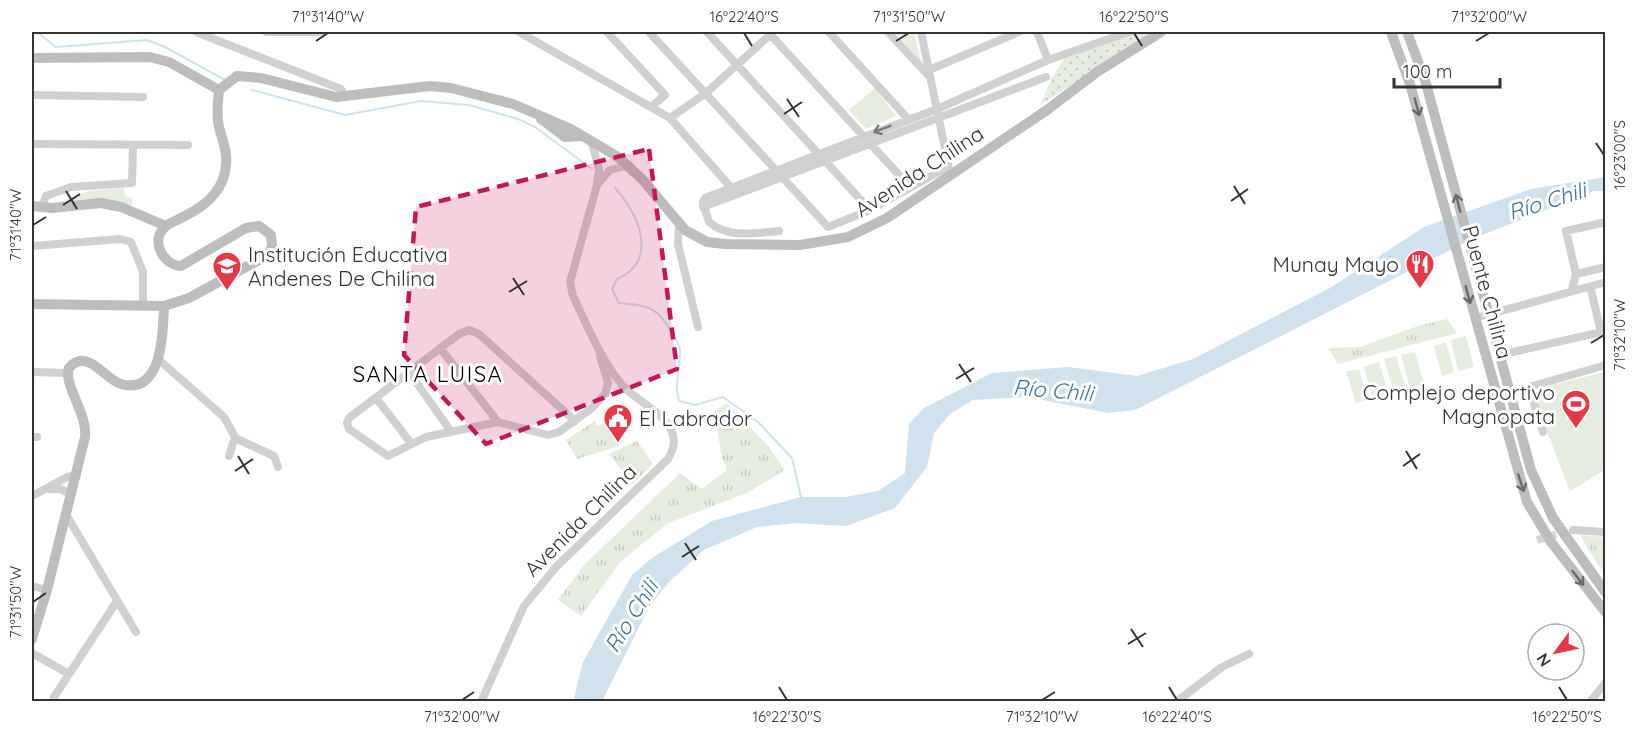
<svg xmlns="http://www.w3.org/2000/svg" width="1637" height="733" font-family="Quicksand,sans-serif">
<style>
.grass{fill:url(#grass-tufts)}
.park{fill:#e6ecdf}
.garden{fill:url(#garden-dots)}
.water{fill:#cfe2ee}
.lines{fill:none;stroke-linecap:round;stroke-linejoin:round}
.stream{stroke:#cfe2ee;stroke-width:2}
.street-tunnel{stroke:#d6d6d6;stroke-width:8;stroke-dasharray:8 4;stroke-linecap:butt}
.street{stroke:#d0d0d0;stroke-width:8}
.secondary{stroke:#bdbdbd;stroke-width:10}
.oneway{stroke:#6a6a6a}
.oneway2{stroke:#7a7a7a}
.marked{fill:#c2185b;fill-opacity:0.2;stroke:#c2185b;stroke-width:4.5;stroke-dasharray:12 8;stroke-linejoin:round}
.ticks{fill:none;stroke:#333;stroke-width:2}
.labels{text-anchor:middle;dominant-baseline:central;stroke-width:6;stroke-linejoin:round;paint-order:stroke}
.street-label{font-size:21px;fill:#333;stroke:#fff}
.poi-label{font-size:21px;fill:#333;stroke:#fff;text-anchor:start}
.water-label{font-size:22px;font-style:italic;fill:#3f7597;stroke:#fff}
.neighbourhood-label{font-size:22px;letter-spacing:1.5px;fill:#000;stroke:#fff}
.neatline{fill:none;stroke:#333;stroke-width:2}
.ticks-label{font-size:15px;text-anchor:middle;fill:#333}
</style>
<defs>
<pattern id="grass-tufts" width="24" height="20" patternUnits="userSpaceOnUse" patternTransform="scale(1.5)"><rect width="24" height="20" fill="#e6ecdf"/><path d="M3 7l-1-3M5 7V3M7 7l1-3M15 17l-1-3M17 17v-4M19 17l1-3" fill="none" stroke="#c6cbc0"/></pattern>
<pattern id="garden-dots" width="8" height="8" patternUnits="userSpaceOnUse" patternTransform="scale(1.5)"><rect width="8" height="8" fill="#e6ecdf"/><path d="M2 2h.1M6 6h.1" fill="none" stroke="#c6cbc0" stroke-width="1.8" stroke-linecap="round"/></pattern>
</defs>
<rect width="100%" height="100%" fill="#fff"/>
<path class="grass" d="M1447 319 1457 333 1338 364 1328 348 1360 347 1418 326Z
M727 403 769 447 785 470 747 493 668 523 620 562 581 616 558 600 584 565 680 473 702 489 727 470 722 457 714 412Z
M595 421 597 426 607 422 619 446 577 459 566 440Z
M637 441 653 464 633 484 609 454Z
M1580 535 1605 537V576L1603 573Z"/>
<path class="park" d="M895 32H914L921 62Z
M875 88 896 116 866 129 849 110Z
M124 188 125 196 132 199V205L56 204 89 191Z
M1466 336 1474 367 1458 371 1451 340Z
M1446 342 1454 372 1442 376 1434 346Z
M1415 352 1424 384 1410 388 1401 355Z
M1396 356 1405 386 1393 389 1384 359Z
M1379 362 1389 395 1373 399 1364 367Z
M1359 370 1368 399 1356 403 1346 371Z
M1605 372V470L1570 491 1531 390Z"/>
<path class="garden" d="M1137 32H1155L1040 105 1052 78 1064 59Z"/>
<path class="water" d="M1605 177V191H1594L1474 238 1135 410 1108 413 1028 397 973 400 950 414 934 433 927 467 895 508 846 526 796 523 757 527 704 550 669 582 649 607 602 701 573 702 583 662 632 575 652 558 712 521 801 497H846L878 491 905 473 909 424 924 408 992 373 1068 367 1137 376 1193 359 1330 288 1424 227 1531 189Z"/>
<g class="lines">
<path class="stream" d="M37 32 56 47 147 40 165 47 225 80
M252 90 345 115 421 101 469 105 518 119 535 127 592 169
M615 188C638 214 660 260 617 279L612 289 619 303C648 306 656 305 672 333 675 338 679 344 680 350 680 368 674 383 679 401L695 405 723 397 759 423 792 458 801 497"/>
<path class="street-tunnel" d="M1537 540 1566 532"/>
<path class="street" d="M196 32 341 89 345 97
M266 32H321
M519 32 670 118 734 191
M607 32 665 95 651 107
M649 32 828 227 870 210 940 171 949 170
M707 32 870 210
M768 32 910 187
M829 32 908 119
M888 32 929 76
M921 32 950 173
M1037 32 1048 60
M929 70 1019 32
M32 95 143 97
M670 118 706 93 772 33
M592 142 599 170 597 183
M32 144 188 145
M42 206 46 196 71 187 132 183 133 147
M703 207 1046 77
M679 222 678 244 698 327
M779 231C755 233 729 239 709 222L703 202 705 198 937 109 1048 60 1129 32
M32 246 120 239 131 242 143 272V305
M1576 274 1606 267
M1572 289 1576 274 1566 231 1606 222
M1591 290 1601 332
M1483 316 1606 282
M440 348 498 422
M1513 352 1606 331
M159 360 224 417 235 437 229 456
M32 372 67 373
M409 372 450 430
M376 398 411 443
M575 421 479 334 469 330 459 334 349 418 347 423 349 429 388 456 426 437 498 422 548 435 559 432 592 408 605 394 608 383 600 356
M1543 432 1529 387 1606 365
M32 437H37
M235 438 274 456 278 467
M49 489H60L71 494
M32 496 67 477 77 475
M67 516 136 632
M1573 530 1606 532
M32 586 47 590
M32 653 69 674
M54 697 117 601
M481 702 524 606 556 567 668 459C673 450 676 443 672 432 664 412 636 401 622 385 601 360 587 325 573 296L570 282 597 185 610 170 629 165
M1176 702 1222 667 1249 654
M1590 702 1606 682"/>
<path class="secondary" d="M1391 32 1410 84 1527 502 1551 542 1606 613
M1407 32 1425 80 1531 470 1553 518 1606 593
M32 58 150 57 169 62 219 90
M541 119 565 137 582 136
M32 206 52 208 101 203 121 207 166 226
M32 304 164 306 189 298 268 255 272 246 271 235 259 226 246 228 181 266C164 265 151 243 163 229 167 224 173 222 179 219 200 209 220 196 225 172 229 154 223 143 219 127 216 114 218 102 219 90L237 76 261 78 336 97 430 86 451 88 513 104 571 129 618 157 642 179 685 230 707 242 725 244 800 245 848 237 887 218 1047 110 1097 72 1161 32
M32 639 47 590 85 437C88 414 63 385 69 368 75 361 82 359 90 363 101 368 109 380 121 384 163 396 163 331 164 306"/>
</g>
<defs><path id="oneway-shaft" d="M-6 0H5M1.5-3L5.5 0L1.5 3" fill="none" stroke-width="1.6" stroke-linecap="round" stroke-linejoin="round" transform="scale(1.5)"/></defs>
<g class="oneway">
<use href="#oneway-shaft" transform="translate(1417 107) rotate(75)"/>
<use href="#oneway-shaft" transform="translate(1458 203) rotate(-105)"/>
<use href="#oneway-shaft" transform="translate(1468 295) rotate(75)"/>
<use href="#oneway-shaft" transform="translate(1521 483) rotate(72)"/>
<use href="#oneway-shaft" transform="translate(1578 578) rotate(52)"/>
</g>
<use class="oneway2" href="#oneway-shaft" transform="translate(882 129) rotate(159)"/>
<path class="marked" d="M649 149 677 369 486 444 404 355 416 207Z"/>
<path class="ticks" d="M744 33 752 46M1134 33 1142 46M316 41 328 33M896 41 909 33M1476 41 1489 33M787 99 799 117M784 114 802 102M1596 143 1604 155M1234 186 1245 204M66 191 77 209M1231 201 1248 189M63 205 80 194M33 225 46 217M513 278 524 295M509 292 527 281M1591 343 1604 335M959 364 971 382M956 379 974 368M1406 451 1417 469M238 456 249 474M1403 466 1420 454M235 471 253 459M685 543 696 560M682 557 699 546M33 602 46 593M1131 629 1143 647M1128 644 1146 633M779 687 787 700M1169 687 1177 700M1559 687 1567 700M462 700 474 692M1042 700 1055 692"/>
<defs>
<g id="restaurant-pin" transform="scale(1.5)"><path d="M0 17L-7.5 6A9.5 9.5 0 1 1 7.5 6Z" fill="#e63946" stroke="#fff"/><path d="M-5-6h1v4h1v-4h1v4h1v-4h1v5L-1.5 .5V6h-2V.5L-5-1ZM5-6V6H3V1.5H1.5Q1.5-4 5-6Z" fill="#fff"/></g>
<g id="school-pin" transform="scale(1.5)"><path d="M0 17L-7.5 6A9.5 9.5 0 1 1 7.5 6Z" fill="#e63946" stroke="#fff"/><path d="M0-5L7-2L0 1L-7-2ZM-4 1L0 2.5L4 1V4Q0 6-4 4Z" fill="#fff"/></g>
<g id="stadium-pin" transform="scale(1.5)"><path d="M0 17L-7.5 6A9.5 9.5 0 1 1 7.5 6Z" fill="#e63946" stroke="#fff"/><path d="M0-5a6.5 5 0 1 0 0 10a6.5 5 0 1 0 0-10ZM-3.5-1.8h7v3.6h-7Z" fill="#fff"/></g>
<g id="civic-pin" transform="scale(1.5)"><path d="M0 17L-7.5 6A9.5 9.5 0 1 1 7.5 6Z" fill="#e63946" stroke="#fff"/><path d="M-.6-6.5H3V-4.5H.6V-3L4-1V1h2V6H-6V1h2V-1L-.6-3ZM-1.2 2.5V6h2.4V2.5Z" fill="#fff"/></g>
</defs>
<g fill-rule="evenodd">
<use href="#restaurant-pin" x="1420" y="264"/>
<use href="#school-pin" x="227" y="266"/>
<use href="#stadium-pin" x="1576" y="404"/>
<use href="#civic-pin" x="618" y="418"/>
</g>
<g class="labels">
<g class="street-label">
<text transform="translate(919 171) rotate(-33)">Avenida Chilina</text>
<text transform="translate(1488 292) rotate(75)">Puente Chilina</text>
<text transform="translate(580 520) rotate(-45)">Avenida Chilina</text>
</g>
<g class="poi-label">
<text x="248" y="254">Institución Educativa<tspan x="248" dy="24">Andenes De Chilina</tspan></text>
<text x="1399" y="264" text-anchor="end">Munay Mayo</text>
<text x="1555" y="392" text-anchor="end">Complejo deportivo<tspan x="1555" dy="24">Magnopata</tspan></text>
<text x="639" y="418">El Labrador</text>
</g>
<g class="water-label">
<text transform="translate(1547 201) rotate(-17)">Río Chili</text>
<text transform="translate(1053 390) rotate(5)">Río Chili</text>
<text transform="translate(631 616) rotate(-58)">Río Chili</text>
</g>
<g class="neighbourhood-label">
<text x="428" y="374">SANTA LUISA</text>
</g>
</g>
<rect width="1637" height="733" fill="none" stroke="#ffffff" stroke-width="66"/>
<g transform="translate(1556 652) rotate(237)"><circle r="28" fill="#ffffff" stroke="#adadad" stroke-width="1.5"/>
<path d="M0-4.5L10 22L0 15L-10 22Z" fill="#e63946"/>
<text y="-9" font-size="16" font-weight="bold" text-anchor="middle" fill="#333333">N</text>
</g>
<path d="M1394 78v9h106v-9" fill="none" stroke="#333333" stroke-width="3"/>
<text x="1403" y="78" font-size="18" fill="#333333" stroke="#ffffff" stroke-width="4.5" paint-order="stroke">100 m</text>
<rect x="33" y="33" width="1571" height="667" class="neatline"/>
<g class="ticks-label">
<text x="328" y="22">71°31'40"W</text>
<text x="744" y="22">16°22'40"S</text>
<text x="909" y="22">71°31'50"W</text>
<text x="1134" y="22">16°22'50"S</text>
<text x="1489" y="22">71°32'00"W</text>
<text transform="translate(1620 155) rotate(-90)" y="5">16°23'00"S</text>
<text transform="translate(16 225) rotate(-90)" y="5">71°31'40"W</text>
<text transform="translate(1620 335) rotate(-90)" y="5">71°32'10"W</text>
<text transform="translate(16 602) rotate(-90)" y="5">71°31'50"W</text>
<text x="462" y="722">71°32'00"W</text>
<text x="787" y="722">16°22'30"S</text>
<text x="1042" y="722">71°32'10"W</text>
<text x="1177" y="722">16°22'40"S</text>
<text x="1567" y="722">16°22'50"S</text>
</g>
</svg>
